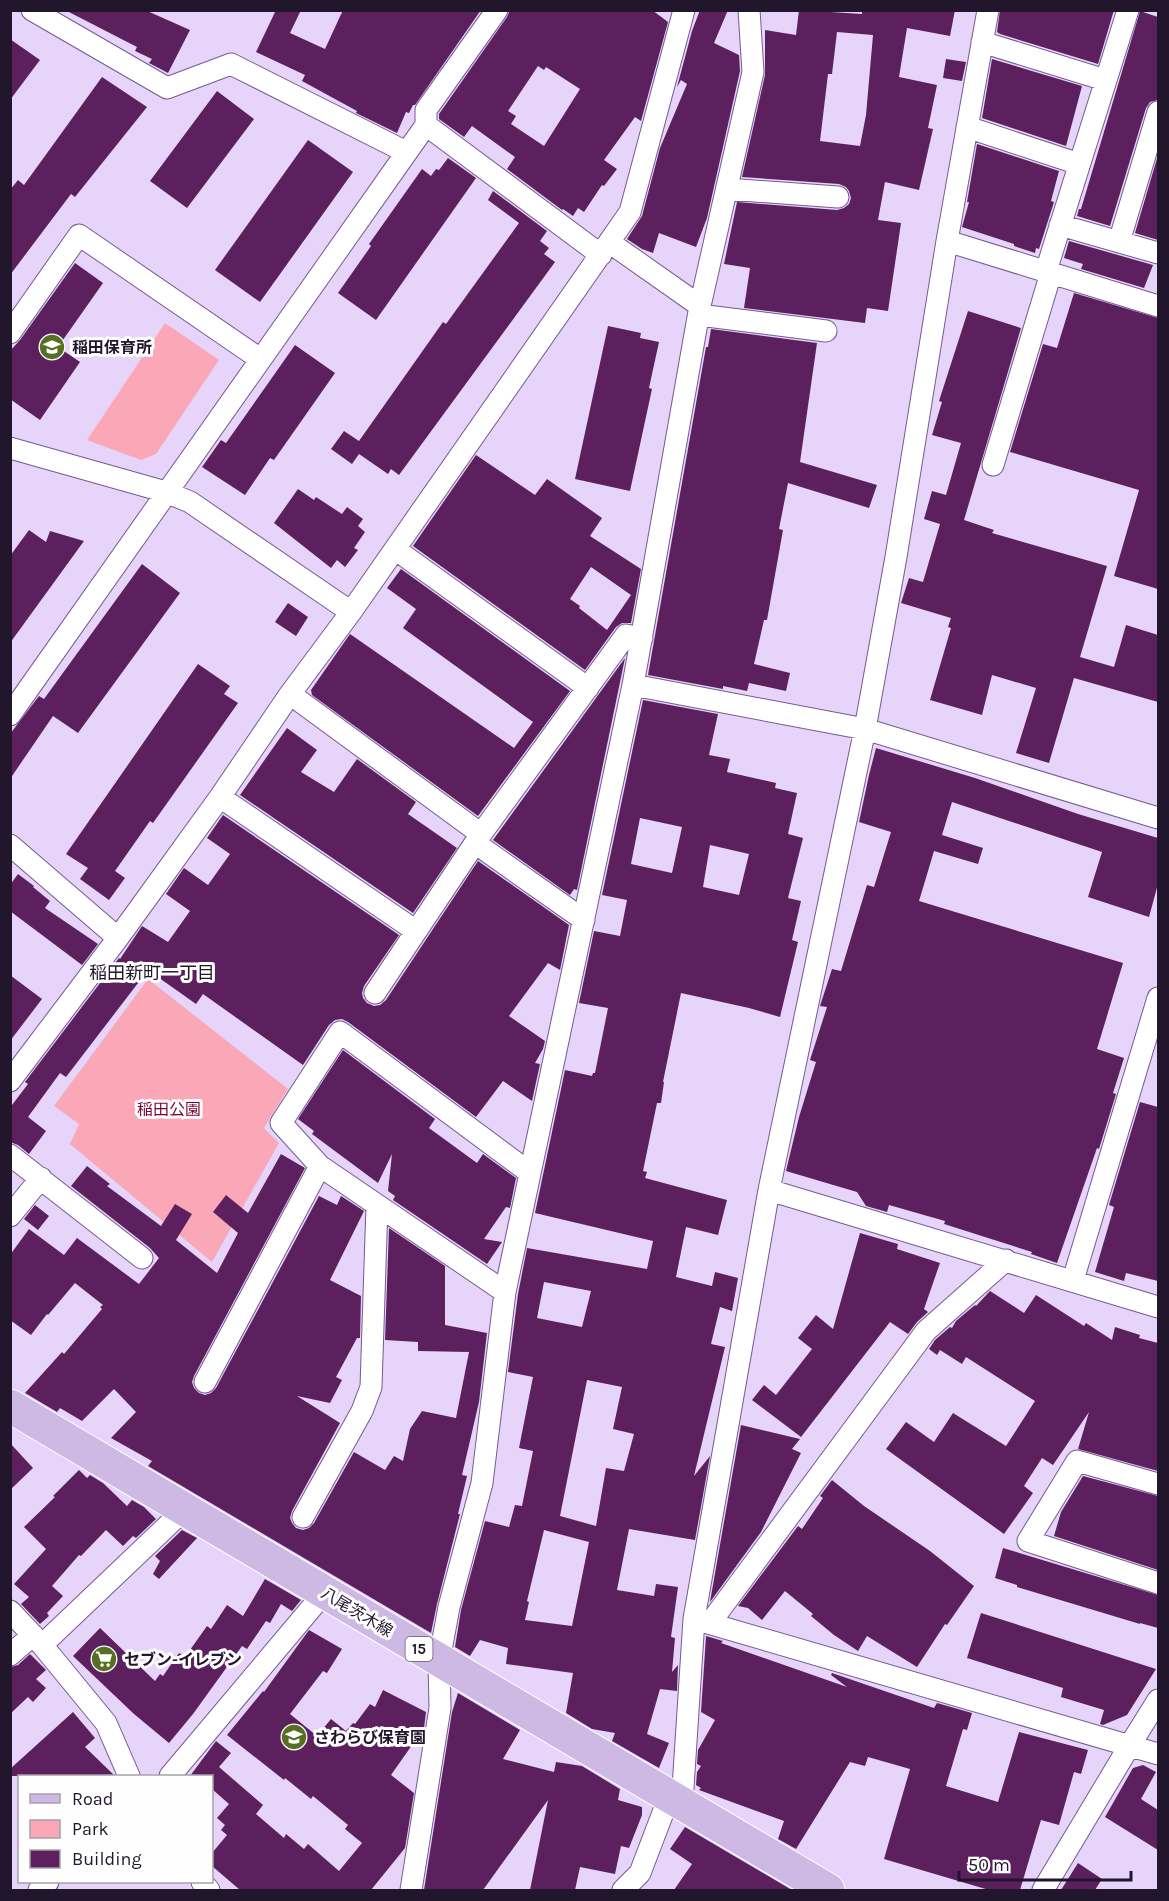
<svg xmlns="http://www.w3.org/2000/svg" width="1169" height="1901" font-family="Karla,'Noto Sans JP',sans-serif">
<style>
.green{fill:#faa7b8}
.building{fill:#5d205f;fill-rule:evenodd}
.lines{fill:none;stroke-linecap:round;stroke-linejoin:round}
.minor-casing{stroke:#765a91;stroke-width:23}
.primary-casing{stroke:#fff;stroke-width:35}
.minor{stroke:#fff;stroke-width:21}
.primary{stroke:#ceb9e4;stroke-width:33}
.labels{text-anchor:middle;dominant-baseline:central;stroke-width:6;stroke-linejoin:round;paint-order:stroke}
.shield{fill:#fefefe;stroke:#635c6b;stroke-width:1.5}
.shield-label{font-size:15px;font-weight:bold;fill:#21162c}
.poi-label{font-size:16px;font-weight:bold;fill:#21162c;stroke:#fefefe;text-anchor:start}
.park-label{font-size:16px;fill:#7b0034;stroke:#fefefe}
.street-label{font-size:16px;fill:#21162c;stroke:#fefefe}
.neighbourhood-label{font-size:18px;fill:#21162c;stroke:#fefefe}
</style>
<rect width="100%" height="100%" fill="#e6d4fa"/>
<path class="green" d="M165 323 219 360 156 454 141 460 87 440Z
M148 979 288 1089 264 1128 279 1143 212 1262 70 1144 79 1124 54 1106Z"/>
<path class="building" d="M65 10H145L190 30 168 73 149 63 152 59 135 51 137 47Z
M276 10H301L290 33 325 49 343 10H481L415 105H413L409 113 406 112 397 133 356 113 357 111 302 81 305 75 256 52Z
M510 10H652L668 22 641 121 635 117 604 160 617 169 604 186 602 185 584 212 578 208 573 216 563 209 562 210 507 169 515 157 472 126 464 137 439 119V114L507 17ZM538 66 544 70 546 67 580 89 544 146 511 124 516 116 508 111Z
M700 10H728L714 43 739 55 740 71 707 218 696 247 659 233 653 253 642 249 627 239 642 216 660 148 687 84 681 80 677 87 692 31Z
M799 10 862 14V10H955L950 36 907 28 899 77 937 85 928 128 933 129 919 190 885 182 878 220 901 223 888 311 867 308 865 323 744 308 750 268 724 264 737 202 837 210 844 208 849 204 851 198 849 191 846 187 839 184 742 177 765 75V30L796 35ZM837 32 873 35 866 115 860 146 820 141 828 74H832Z
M1000 10H1114L1098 64 1000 34 997 32Z
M1140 11 1158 17V100L1150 102 1146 108 1110 226 1077 216 1079 209H1081Z
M10 39 40 60 10 100Z
M946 59 966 62 962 81 943 78Z
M992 59 1082 86 1066 146 982 118Z
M102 77 147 107 75 197 71 194 10 275V190L18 180 24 185Z
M217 91 254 119 187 208 150 181Z
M308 140 353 172 260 302 215 270Z
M977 144 1059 171 1051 201 1054 202 1039 249 1036 248 1035 253 1014 246V244L962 227 969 202H967Z
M1158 155V240L1135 233Z
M448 158 476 178 376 320 338 293 371 246 369 244 422 169 431 176 436 169 439 170Z
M493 191 547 231 540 241 549 248 544 254 555 262 399 475 391 469 388 474 359 454 352 464 331 449 344 431 359 441 443 322 446 324 519 223 488 200Z
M1069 241 1153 265 1144 288 1081 269 1083 264 1064 258Z
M75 263 103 283 58 347 80 362 40 420 10 399V351L20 340Z
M1074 293 1158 318V589L1114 576 1139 490 1010 452 1043 344 1057 348Z
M968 311 1021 328 964 520 994 530 992 533 1107 566 1080 657 1114 667 1126 625 1158 635V702L1074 678 1049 763 1016 753 1036 688 992 675 982 715 930 700 951 628 948 627 951 618 901 603 909 578 923 582 940 524 924 519 932 491 946 495 961 443 932 435 942 402 939 401Z
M608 326 641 333 640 338 659 342 649 388 652 389 630 491 575 479Z
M711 329 817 343 800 462 877 485 869 508 788 483 779 529 783 530 767 620H764L754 664 790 673 786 691 749 683 747 691 723 686V689L648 675 706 347H708Z
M295 345 335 373 274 460 270 458 245 495 202 467 221 440 226 443Z
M476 455 535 495 547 479 602 518 590 536 641 569 631 623H622L616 627 585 670 413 546ZM591 567 631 595 607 630 579 608 580 606 570 599Z
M298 489 314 500 316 497 342 514 347 507 363 519 358 526 365 532 354 548 358 550 345 567 337 560 331 568 274 523Z
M29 530 46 542 50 531 84 541 10 643V556Z
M142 564 180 593 78 733 53 716 10 779V734L39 696 44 699Z
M401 569 570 691 478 816 312 695 311 690 350 634 514 748 533 722 403 628 416 609 387 588Z
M288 603 308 617 296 636 275 622Z
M625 658 577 890 574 889 570 895 493 840Z
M198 664 230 686 224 694 238 703 153 823 150 821 115 871 125 878 109 900 80 879 88 868 66 854Z
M643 700 718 714 709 755 730 759 727 772 776 783 775 788 797 793 788 834 803 838 788 898 801 901 792 940 798 942 780 1017 749 1008 681 993 663 1082H664L661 1103H657L643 1171 647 1172 645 1178 727 1200 718 1235 686 1227 676 1277 712 1286 715 1272 738 1278 732 1311 720 1307 711 1344 725 1347 694 1476 710 1456 695 1540 629 1529 617 1590 654 1596 656 1584 678 1587 671 1637 675 1638 672 1672 678 1665 677 1691 660 1689 647 1734 669 1743 659 1768 612 1741 615 1733 592 1729 566 1713 573 1673 506 1664 508 1648 480 1640 470 1656 455 1647 461 1610 485 1521 509 1527 515 1505 522 1506 533 1451 519 1448 533 1377 508 1372 518 1294 527 1248 647 1269 653 1241 535 1213 565 1070 592 1076 593 1073H595L608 1008 579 1003 594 931 620 936 627 900 602 895ZM640 818 682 827 672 873 631 864ZM710 845 749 854 739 895 703 887ZM544 1282 591 1291 582 1327 537 1318ZM587 1380 622 1387 613 1429 634 1434 624 1471 606 1468 596 1526 560 1516ZM544 1530 589 1542 572 1626 525 1620 529 1602 527 1601Z
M287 728 317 750 301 772 334 792 357 759 416 802 408 814 457 848 413 913 240 795Z
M876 748 975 778 1078 814 1158 838V884L1149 917 1088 897 1102 852 952 802 942 835 983 848 978 864 934 851 919 901 1123 963 1097 1049 1124 1058 1113 1093 1116 1094 1099 1149 1097 1148 1057 1263 1031 1254 1032 1252 944 1224 945 1221 889 1205 887 1212 866 1206 857 1192 786 1171 799 1117 816 1062 810 1060 827 1007 820 1006 832 969 841 971 867 885 874 887 891 832 859 822 869 775Z
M223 815 399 935 364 986 362 993 363 998 367 1003 374 1006 380 1005 386 1000 478 861 569 925 560 970 548 963 509 1016 545 1041 543 1049 535 1063 540 1064 532 1101 503 1081 476 1117 348 1022 342 1019 335 1020 329 1025 303 1065 203 994 196 1004 148 970 66 1077 60 1073 28 1117 46 1131 29 1154 18 1145 10 1142V1104L12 1105 28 1084 25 1082 119 958 120 959 142 926 168 942 190 911 166 894 184 868 208 885 230 854 207 838Z
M18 874 34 886 33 887 50 901 45 908 98 944 82 965 10 911V885Z
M10 975 42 999 10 1041Z
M343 1050 435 1119 429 1128 477 1163 483 1154 516 1178 510 1208 506 1207 484 1239 502 1242 487 1264 393 1200 395 1196 388 1191 392 1154 378 1183 312 1134 314 1131 298 1119Z
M1140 1102 1158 1107V1281L1126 1273 1124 1281 1095 1272 1114 1207 1109 1205Z
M281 1154 305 1168 194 1376 192 1382 194 1388 199 1393 205 1395 211 1393 216 1388 319 1196 337 1205 341 1196 364 1211 330 1280 361 1296 360 1338H357L336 1377 342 1380 330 1403 297 1396 340 1423 292 1511 290 1518 292 1523 296 1528 303 1530 309 1528 314 1523 354 1452 385 1470 394 1456 403 1461 410 1429 422 1411 456 1418 469 1352 418 1351V1342L385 1340 389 1228 445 1266V1325L487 1333 479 1402 462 1475 467 1476 458 1514H460L437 1604 431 1633 148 1466 152 1461 111 1438 136 1412 114 1389 82 1421 60 1408 57 1412 25 1393 62 1352 64 1354 102 1309 100 1307 103 1305 75 1283 48 1315 47 1314 31 1335 10 1320V1255L29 1229 64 1255 77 1238 139 1284 159 1258 150 1248 71 1186 87 1166 110 1184 107 1186 161 1226 175 1204 192 1214 176 1240 217 1273 238 1233 213 1212 226 1195 248 1213Z
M35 1205 49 1216 38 1230 24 1219Z
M860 1233 898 1244 897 1249 940 1263 924 1309 928 1312 917 1322 908 1334 890 1322 801 1437 752 1400 764 1385 776 1395 812 1349 798 1338 816 1315 833 1329Z
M990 1291 1024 1313 1036 1295 1084 1326 1086 1323 1112 1340 1115 1327 1140 1335 1139 1338 1158 1343V1471L1078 1449 1089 1412 1053 1465 1042 1458 1024 1486 1033 1493 1004 1534 886 1449 906 1422 934 1442 953 1413 1006 1446 1035 1401 966 1357 962 1364 940 1350 937 1355 929 1349 935 1340 950 1327 952 1328 956 1321 975 1305 976 1306Z
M741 1425 800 1439 792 1449 801 1453 761 1532 710 1602Z
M10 1443 33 1468 10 1490Z
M79 1470 87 1478 90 1475 103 1483 127 1506 132 1500 144 1507 156 1519 136 1538 133 1536 123 1546 106 1530 81 1556 79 1555 52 1586 63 1596 47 1613 49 1616 40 1624 21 1604 29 1597 14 1584 46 1549 24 1527 55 1497 53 1496Z
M1083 1476 1158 1496V1570L1054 1536 1061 1512Z
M832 1480 864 1506 930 1551 974 1586 947 1625 945 1624 917 1667 867 1636 858 1651 834 1635 811 1616 813 1614 785 1591 762 1620 748 1608 738 1606 798 1526 802 1529 823 1498 820 1496Z
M182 1530 197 1538 159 1579 153 1574 160 1561 155 1556Z
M1003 1548 1158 1595V1628L1140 1623V1624L1017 1587V1585L995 1578Z
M265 1579 301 1600 292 1611 281 1604 270 1623 266 1621 247 1649 242 1646 193 1714 169 1743 134 1714 73 1656 100 1628 155 1681 160 1674 163 1676 179 1653 185 1657 207 1626 211 1629 227 1605 243 1616Z
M981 1613 1156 1669 1127 1715 1103 1725 1100 1724 1104 1710 1061 1697 1063 1688 967 1658Z
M309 1630 342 1649 327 1673 323 1671 290 1714 317 1736 331 1719 346 1731 353 1723 355 1724 370 1704 375 1707 383 1690 426 1712 424 1728 391 1775 414 1793 405 1848 371 1890H240L212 1866V1853L227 1835 221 1830 225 1825 217 1818 229 1804 212 1789V1776H190L216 1741 231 1753 219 1767 263 1805 256 1814 284 1838 286 1834 304 1849 308 1844 339 1871 362 1843 345 1829 348 1825 313 1796 311 1799 285 1778 284 1780 227 1735 263 1691 264 1692Z
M706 1636 723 1641 721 1643 847 1687 831 1675 832 1673 934 1708 937 1703 972 1713 967 1730 963 1729 946 1786 998 1802 1019 1732 1088 1750 1081 1774 1074 1772 1059 1825 1041 1820 1020 1890H989L884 1859 910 1769 868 1757 865 1766 850 1762 796 1849 778 1839 784 1821 699 1790 701 1788 696 1785 697 1772 701 1766 697 1764 698 1750 715 1720 701 1712Z
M30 1654 46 1670 36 1679 46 1688 33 1702 28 1697 10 1714V1667L18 1665Z
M458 1693 520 1730 503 1759 554 1772 556 1762 582 1766 620 1789 618 1800 642 1807V1815L629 1848 621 1846 615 1874 580 1867 575 1890H530L548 1800 483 1890H424L452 1712Z
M73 1712 95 1738 85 1747 115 1776H10V1769Z
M1143 1765 1156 1772 1141 1799 1158 1810V1850L1105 1817 1133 1768Z
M685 1827 792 1890H674L692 1864 670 1849Z
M1078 1863 1102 1879 1095 1890H1061Z"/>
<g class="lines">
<g class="minor-casing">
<path id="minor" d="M32 10 167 88 231 64 406 152
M982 42 1105 80
M426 125V110L497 10
M967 127 1079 164
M727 189 838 197
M1060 225 1158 253
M947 241 1158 306
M609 242 700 306
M1119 242 1158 112
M1046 271 1128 10
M699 315 826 331
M10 333 79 235 260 359
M10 448 166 492 190 502 351 612
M993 465 1051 273
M395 549 588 688
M633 685 865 729 1158 818
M290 694 481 834
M10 715 426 125 601 255
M220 797 416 931
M475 843 584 920
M10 845 118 938
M375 993 481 834 626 635 642 638
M10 1081 118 938 220 797 290 694 351 612 630 212 684 10
M10 1155 142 1258
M769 1190 1158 1307
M10 1216 41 1178
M1073 1280 1158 998
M505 1292 320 1166 281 1123 340 1032 530 1173
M205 1382 320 1166
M1158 1484 1077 1461 1028 1541 1158 1583
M303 1517 362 1411 371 1387 377 1205
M10 1611 42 1645 106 1723 129 1776
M694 1619 1158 1754
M710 1623 926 1331 1006 1260
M42 1645 184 1510
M10 1655 33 1635
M170 1776 324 1593
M682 1803 694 1619 769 1190 865 729 896 557 947 241 988 10
M202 1882 209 1890
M39 1890 48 1882
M411 1890 440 1708 439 1661 449 1607 482 1483 505 1292 633 685 700 306 753 72 749 10
M623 1890 640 1873 669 1797
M1043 1890 1130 1745 1158 1700"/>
</g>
<g class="primary-casing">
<path id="primary" d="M10 1406 828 1890"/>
</g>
<use href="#minor" class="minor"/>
<use href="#primary" class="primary"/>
</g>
<defs>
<g id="school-disc" transform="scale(1.35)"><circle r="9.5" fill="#557023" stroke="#fefefe"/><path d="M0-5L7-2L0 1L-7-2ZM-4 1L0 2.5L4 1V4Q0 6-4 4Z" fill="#fff"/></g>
<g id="supermarket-disc" transform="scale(1.35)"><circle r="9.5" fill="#557023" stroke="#fefefe"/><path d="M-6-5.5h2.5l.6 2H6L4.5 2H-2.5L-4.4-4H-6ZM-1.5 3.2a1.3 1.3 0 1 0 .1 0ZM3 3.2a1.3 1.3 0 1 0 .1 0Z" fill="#fff"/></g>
</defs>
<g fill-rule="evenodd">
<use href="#school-disc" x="52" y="347"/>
<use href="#supermarket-disc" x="104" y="1659"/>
<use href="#school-disc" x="294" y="1737"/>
</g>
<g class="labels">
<rect class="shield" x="405.5" y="1637" width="27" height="24" rx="4.5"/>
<g class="shield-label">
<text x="419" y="1649">15</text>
</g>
<g class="poi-label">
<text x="72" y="347">稲田保育所</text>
<text x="124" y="1659">セブン-イレブン</text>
<text x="314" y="1737">さわらび保育園</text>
</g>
<g class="park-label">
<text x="169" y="1109">稲田公園</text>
</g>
<g class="street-label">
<text transform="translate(357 1612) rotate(31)">八尾茨木線</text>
</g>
<g class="neighbourhood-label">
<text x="152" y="973">稲田新町一丁目</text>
</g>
</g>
<rect width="1169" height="1901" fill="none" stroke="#21162c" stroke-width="24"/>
<rect x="18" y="1775" width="195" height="108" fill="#fefefe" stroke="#a6a1aa" stroke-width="1.5"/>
<rect x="30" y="1794" width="30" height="9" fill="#ceb9e4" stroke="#a6a1aa" stroke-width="1.5"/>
<text x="72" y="1805" font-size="18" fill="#21162c">Road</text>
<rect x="30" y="1820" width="30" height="18" fill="#faa7b8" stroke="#a6a1aa" stroke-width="1.5"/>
<text x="72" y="1835" font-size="18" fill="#21162c">Park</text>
<rect x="30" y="1850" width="30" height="18" fill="#5d205f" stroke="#a6a1aa" stroke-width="1.5"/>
<text x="72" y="1865" font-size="18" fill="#21162c">Building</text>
<path d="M959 1871v9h172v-9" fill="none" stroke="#21162c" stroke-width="3"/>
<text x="968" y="1871" font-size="18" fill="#21162c" stroke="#fefefe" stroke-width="4.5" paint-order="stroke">50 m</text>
</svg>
